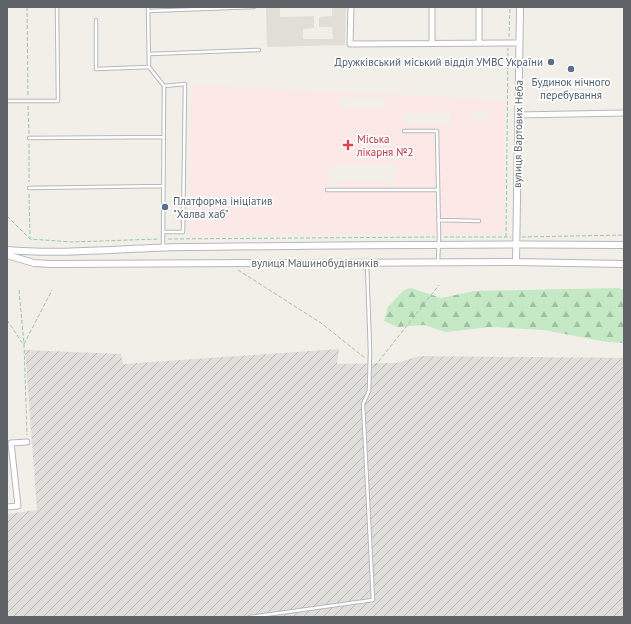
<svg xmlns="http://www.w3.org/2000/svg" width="631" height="624" font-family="'PT Sans',sans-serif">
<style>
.industrial{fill:url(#industrial-furrows)}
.education{fill:#e1ded6}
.medical{fill:#fce8e6;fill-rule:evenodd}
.forest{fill:url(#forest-firs)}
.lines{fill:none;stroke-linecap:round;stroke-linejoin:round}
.service-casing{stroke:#b5b8bc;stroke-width:4.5}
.minor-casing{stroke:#b5b8bc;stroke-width:7}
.tertiary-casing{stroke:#b5b8bc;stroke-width:8}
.path{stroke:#9cc7a9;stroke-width:1;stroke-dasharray:4 2;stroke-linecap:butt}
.service{stroke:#fff;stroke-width:2.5}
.minor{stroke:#fff;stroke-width:5}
.tertiary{stroke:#fff;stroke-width:6}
.service-dot{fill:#5c6f8a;stroke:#fff;stroke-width:1.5}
.health-dot{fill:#e0444e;stroke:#fff;stroke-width:1.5}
.labels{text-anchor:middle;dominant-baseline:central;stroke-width:3.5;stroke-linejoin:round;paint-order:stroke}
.service-label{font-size:11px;fill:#4e5e75;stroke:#fff;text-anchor:end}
.street-label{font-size:11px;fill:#5f6368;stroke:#fff}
.health-label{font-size:11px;fill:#be3a42;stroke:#fff;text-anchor:start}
</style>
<defs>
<pattern id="industrial-furrows" width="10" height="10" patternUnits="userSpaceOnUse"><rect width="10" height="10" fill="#e0deda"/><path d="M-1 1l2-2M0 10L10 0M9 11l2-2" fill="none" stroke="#b9b8b5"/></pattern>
<pattern id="forest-firs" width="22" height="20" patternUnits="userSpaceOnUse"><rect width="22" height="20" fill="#c5e8c5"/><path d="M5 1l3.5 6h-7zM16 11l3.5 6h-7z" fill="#a3c0a4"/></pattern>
</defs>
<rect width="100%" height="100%" fill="#f1efe8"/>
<path class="industrial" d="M339 349 337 364 397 363 419 356 624 358V617H7V514L37 510 25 350 121 354 123 364Z"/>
<path class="education" d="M266 7H280V17L314 16V28L303 29V39H333L332 27H319V17L332 16V7H346L345 45 267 47Z"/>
<path class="medical" d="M192 85 505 100 504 233 189 236ZM340 97 385 98 386 109H340ZM471 111H488V120H471ZM404 113H450V125H404ZM331 164H396L395 186H388L387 181H339V186H330Z"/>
<path class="forest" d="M411 288 441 298 474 291 619 288 624 290V343L607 342 544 330 491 327 446 332 424 325 398 327 384 321 388 307 404 290Z"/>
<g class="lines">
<g class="service-casing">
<path id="service" d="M148 11 254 7
M96 20V69L149 67 148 7
M149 54 259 50
M149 67 164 86 163 247
M7 101H58L57 7
M404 131H437L439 237 438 262
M29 138 164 137
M29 188 163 186
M327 190H438
M438 220 479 221
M163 232H183L185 84 164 86
M250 617 373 600 363 404 369 391 370 352 367 263"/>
</g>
<g class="minor-casing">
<path id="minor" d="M351 7 350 44 519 43
M432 43V7
M479 43V7
M518 115 624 113
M7 507 18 506 11 443 27 442"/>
</g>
<g class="tertiary-casing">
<path id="tertiary" d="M7 250C66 255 125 248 184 247 330 246 477 243 624 245
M7 255 34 263 51 264 516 262 624 264
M516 262 520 7"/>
</g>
<path class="path" d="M27 7 28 96
M509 37 510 7
M28 106 29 134
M29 144V182
M29 194 30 238
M7 216 30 239 72 242 159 239
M444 237H511
M506 237 508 48
M522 237 624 235
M168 239 435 237
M238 270 321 323 365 358
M19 290 24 344 27 435
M7 320 23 344
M24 344 52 290
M375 366 439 285"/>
<use href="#service" class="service"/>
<use href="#minor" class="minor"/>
<use href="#tertiary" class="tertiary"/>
</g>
<g class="service-dot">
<circle cx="551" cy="62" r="4"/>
<circle cx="571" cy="69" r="4"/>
<circle cx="165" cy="207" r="4"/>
</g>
<path class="health-dot" d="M346 139h4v4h4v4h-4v4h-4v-4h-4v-4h4z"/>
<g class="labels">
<g class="service-label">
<text x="543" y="62">Дружківський міський відділ УМВС України</text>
<text x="571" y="82" text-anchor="middle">Будинок нічного<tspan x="571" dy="13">перебування</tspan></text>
<text x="173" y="201" text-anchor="start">Платформа ініціатив<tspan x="173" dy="13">"Халва хаб"</tspan></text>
</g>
<g class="street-label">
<text transform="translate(518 134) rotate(-89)">вулиця Вартових Неба</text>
<text x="315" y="263">вулиця Машинобудівників</text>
</g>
<g class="health-label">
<text x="357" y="139">Міська<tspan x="357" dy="13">лікарня №2</tspan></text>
</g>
</g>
<rect width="631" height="624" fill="none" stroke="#5f6368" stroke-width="16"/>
</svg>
